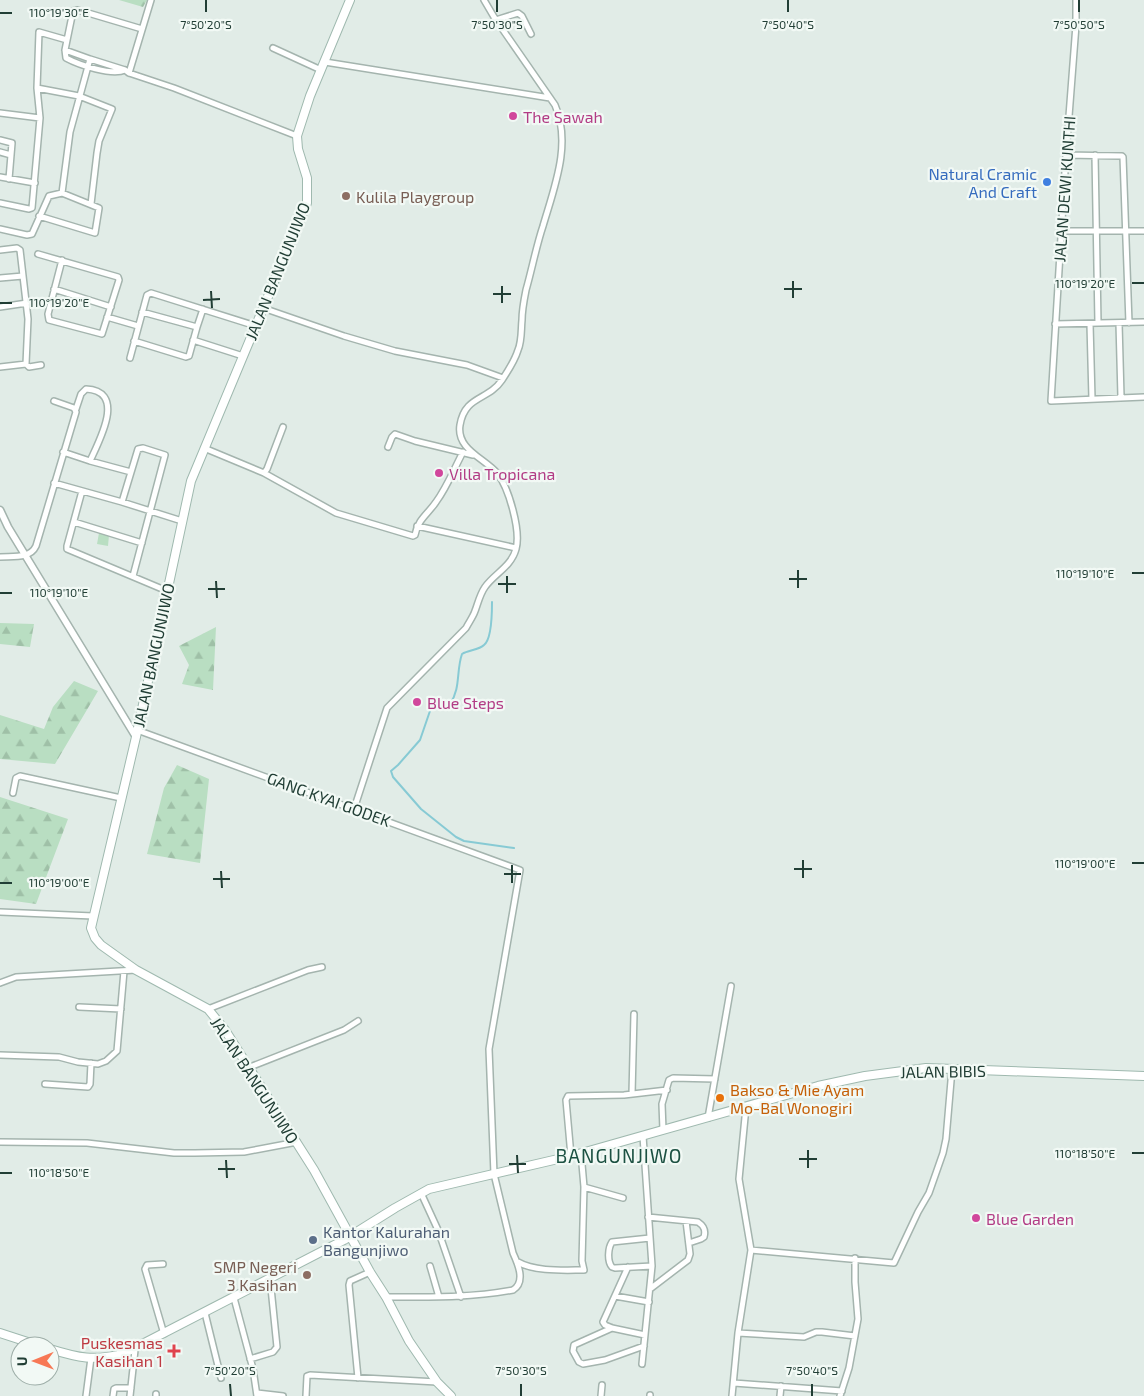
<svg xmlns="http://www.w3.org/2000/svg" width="1144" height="1396" font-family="'Exo 2',sans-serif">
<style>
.forest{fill:url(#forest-firs)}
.park{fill:#b9dec2}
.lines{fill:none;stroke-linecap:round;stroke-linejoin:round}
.stream{stroke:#87cad4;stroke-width:2}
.minor-casing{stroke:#a4b4ae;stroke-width:8}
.tertiary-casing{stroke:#a4b4ae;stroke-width:9}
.secondary-casing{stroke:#9fb9af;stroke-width:10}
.minor{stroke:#fff;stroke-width:5}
.tertiary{stroke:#fff;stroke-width:6}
.secondary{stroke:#fff;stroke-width:8}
.ticks{fill:none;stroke:#213e35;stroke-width:2}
.hotel-dot{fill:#d1479c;stroke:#f2f9f5;stroke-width:2}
.shop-dot{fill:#3f7fe0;stroke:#f2f9f5;stroke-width:2}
.education-dot{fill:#8d6e63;stroke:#f2f9f5;stroke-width:2}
.food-dot{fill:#e8710a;stroke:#f2f9f5;stroke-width:2}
.service-dot{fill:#5c6f8a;stroke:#f2f9f5;stroke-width:2}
.health-dot{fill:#e0444e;stroke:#f2f9f5;stroke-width:2}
.labels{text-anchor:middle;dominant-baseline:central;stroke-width:4.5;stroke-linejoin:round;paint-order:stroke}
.hotel-label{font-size:16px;fill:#b23c85;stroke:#f2f9f5;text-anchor:start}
.shop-label{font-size:16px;fill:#366cbe;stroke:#f2f9f5;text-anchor:end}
.street-label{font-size:16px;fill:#213e35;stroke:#f2f9f5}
.education-label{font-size:16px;fill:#785e54;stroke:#f2f9f5;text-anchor:start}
.food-label{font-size:16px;fill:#c56008;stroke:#f2f9f5;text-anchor:start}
.service-label{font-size:16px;fill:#4e5e75;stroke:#f2f9f5;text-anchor:start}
.health-label{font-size:16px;fill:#be3a42;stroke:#f2f9f5;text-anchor:end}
.quarter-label{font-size:19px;letter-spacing:1px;fill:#1c5142;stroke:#f2f9f5}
.ticks-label{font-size:12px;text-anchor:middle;fill:#213e35;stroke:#f2f9f5;stroke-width:4.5;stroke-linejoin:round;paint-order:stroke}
</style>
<defs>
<pattern id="forest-firs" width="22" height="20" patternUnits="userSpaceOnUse" patternTransform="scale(1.25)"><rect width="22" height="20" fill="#b9dec2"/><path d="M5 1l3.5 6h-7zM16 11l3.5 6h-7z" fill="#9fc0a7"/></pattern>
</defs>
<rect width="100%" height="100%" fill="#e1ece7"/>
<path class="forest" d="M119 0H147L143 7Z
M0 623 34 624 30 647 0 644Z
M216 627 213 690 182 684 189 665 179 646Z
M74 681 98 691 55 764 0 759V715L44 729 53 707Z
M177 765 209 779 200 863 147 854 164 788Z
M0 797 68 819 36 904 0 899Z"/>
<path class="park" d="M99 533 109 535 108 546 97 544Z"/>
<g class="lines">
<path class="stream" d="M492 602C492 611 492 639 484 645 479 650 469 650 462 654 456 671 461 688 450 704L431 708 420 740 398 765 391 771 393 777 421 809 456 837 464 841 514 848"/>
<g class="minor-casing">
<path id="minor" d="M1076 0V25L1066 155 1051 401 1144 397
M496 20 518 13 522 16 531 34
M273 48 321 70
M65 50 90 59
M325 62 550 98
M125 70C112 76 79 65 66 58L65 50 73 11 78 10 142 29
M129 73 174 88 297 136
M37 88 79 96 112 109 99 141 97 153 91 204
M0 113 40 118
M0 140 12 143 9 179
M0 152 11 155
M1066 155 1122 156 1123 157 1129 323
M1095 155 1098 323
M0 177 35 183
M0 203 29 209 32 208 40 118 37 88 39 32 67 40
M39 216 95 233 99 208 62 193
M0 229 27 235 32 234 49 196 62 193 70 132 90 59 125 70 129 73 151 0
M1061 231H1144
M0 250 17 248 20 250 28 319 26 364
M38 254 118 277 119 280 102 334 49 320 48 314 62 260
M0 278 23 276
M54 289 111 307
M0 307 27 303
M263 308 344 336 395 351 467 365 503 378
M107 317 138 326
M1119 323 1121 397
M1055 324 1144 322
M1090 324 1092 399
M197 327 203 309
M193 340 243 356
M134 341 186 357 189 356 197 327 142 312
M130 358 147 295 151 293 256 326
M0 367 26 364 29 367 41 365
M388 447 392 437 395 434 415 441 473 455
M204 448 264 473 267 469 283 427
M63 452 90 461C99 441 127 391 86 389L81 394 76 409
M90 461 131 472
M264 473 336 513 413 536 415 535C418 519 428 514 436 502 447 487 454 469 463 452
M54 483 122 502 182 521
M82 491 67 546V549L167 591
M122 502 138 449 143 448 165 455 133 576
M74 522 142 543
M417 526 516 548
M0 557C13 556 30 559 36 546L76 412 74 408 54 401
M137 730 520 870 489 1049 494 1174 513 1253C518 1264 526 1282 513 1290 470 1298 430 1297 386 1297
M13 793 16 778 20 776 121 798
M354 809 387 708 466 628C469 622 473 617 475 611 478 603 480 594 485 587 495 573 511 567 516 549 521 531 509 488 497 473 484 458 456 449 460 425 465 395 488 401 502 380 508 371 515 360 518 350 522 341 521 329 522 320 522 310 524 300 526 290 532 269 536 247 543 226 554 188 572 144 555 105L494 17 484 0
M0 912 93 916
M0 983 16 977 136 970
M79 1007 121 1009
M208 1009 308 970 322 967
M0 1055 59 1057 78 1062 98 1064 106 1061 117 1051 124 971
M250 1067 344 1030 358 1021
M45 1084 88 1087 90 1084 91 1063
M632 1094 634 1014
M708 1118 731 986
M663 1130 662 1104 669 1080 673 1078 715 1079
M0 1142 87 1143 174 1153H195L244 1152 297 1142
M571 1156 566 1100 568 1096 624 1095 667 1090
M584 1187 623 1198
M421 1193 438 1230 461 1297
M648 1217 698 1222C704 1226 706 1230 704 1237L701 1239 689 1243
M650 1238 612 1242C608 1248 607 1261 612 1267L615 1268 652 1266
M751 1250 894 1263 918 1212 929 1193 943 1153 946 1139 952 1069
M518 1262C535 1272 565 1270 584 1270L582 1261 584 1187 581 1153
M163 1264 147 1265 145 1269 164 1334
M430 1266 439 1297
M628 1267 603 1322 605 1325 612 1328 645 1335
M650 1289 688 1260 690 1254 686 1221
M615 1296 649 1302
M234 1298 253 1369 257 1396
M205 1313 221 1378
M612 1328 574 1345 573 1351 579 1362 583 1364 605 1360 644 1346
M738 1333 804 1337 816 1332H822L855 1336
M250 1359 273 1352 277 1347 270 1278
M642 1364 652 1266 643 1136
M358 1378 349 1285 350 1281 370 1272
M734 1383 842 1391
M257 1393 283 1396
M86 1396 91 1358
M113 1396 114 1389 116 1388H131
M130 1396 135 1350
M156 1396V1394
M306 1396 307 1376 310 1375 437 1382
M601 1396 602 1385
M650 1396V1395
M732 1396 738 1333 751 1250 739 1179 746 1107
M780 1396 781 1386
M840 1396 849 1368 858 1319 855 1282V1258"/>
</g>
<g class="tertiary-casing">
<path id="tertiary" d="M0 510 8 527 136 737"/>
</g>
<g class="secondary-casing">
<path id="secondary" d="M350 0 310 96 297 136 298 149 307 178V203L191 481 136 737 91 928 95 938 101 945 136 970 208 1009 225 1030 314 1170 370 1272 386 1297 409 1341 437 1382 451 1396
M0 1333 40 1346
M50 1349C79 1358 93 1361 123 1354L344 1240 395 1208 429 1189 571 1156 818 1086 865 1076 926 1068 1144 1076"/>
</g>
<use href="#minor" class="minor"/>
<use href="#tertiary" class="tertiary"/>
<use href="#secondary" class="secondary"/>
</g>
<path class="ticks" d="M206 0V12M497 0V12M788 0V12M1079 0V12M0 13H12M793 281V298M1132 283H1144M502 286V303M784 289H802M211 291 212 308M493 294H511M203 300 220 299M0 303H12M798 570V588M1132 573H1144M507 576V593M789 579H807M216 581 217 598M498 584H516M208 589H225M0 593H12M803 860V878M1132 863H1144M512 865V883M794 869H812M221 871 222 888M504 874H521M213 879H230M0 883H12M808 1150V1168M1132 1153H1144M517 1155 518 1173M799 1159H817M226 1160 227 1178M509 1164H526M218 1169H235M0 1173H12M230 1384 231 1396M521 1384V1396M812 1384V1396"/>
<g class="hotel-dot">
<circle cx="513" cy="116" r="5"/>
<circle cx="439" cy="473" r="5"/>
<circle cx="417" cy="702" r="5"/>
<circle cx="976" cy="1218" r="5"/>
</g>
<circle class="shop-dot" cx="1047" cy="182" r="5"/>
<g class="education-dot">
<circle cx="346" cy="196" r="5"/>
<circle cx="307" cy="1275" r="5"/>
</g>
<circle class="food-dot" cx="720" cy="1098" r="5"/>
<circle class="service-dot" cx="313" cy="1240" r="5"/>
<path class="health-dot" d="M171.5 1343.5h5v5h5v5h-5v5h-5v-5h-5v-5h5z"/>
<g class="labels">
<g class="hotel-label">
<text x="523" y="116">The Sawah</text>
<text x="449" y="473">Villa Tropicana</text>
<text x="427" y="702">Blue Steps</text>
<text x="986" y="1218">Blue Garden</text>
</g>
<g class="shop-label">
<text x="1037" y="173">Natural Cramic<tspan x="1037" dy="18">And Craft</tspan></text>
</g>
<g class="street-label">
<text transform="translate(1064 189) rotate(-86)">JALAN DEWI KUNTHI</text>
<text transform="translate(277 271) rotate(-68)">JALAN BANGUNJIWO</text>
<text transform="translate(153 655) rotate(-78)">JALAN BANGUNJIWO</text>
<text transform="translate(329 799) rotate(20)">GANG KYAI GODEK</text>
<text transform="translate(943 1071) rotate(-1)">JALAN BIBIS</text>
<text transform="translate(255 1080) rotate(57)">JALAN BANGUNJIWO</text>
</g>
<g class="education-label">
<text x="356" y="196">Kulila Playgroup</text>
<text x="297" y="1266" text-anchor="end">SMP Negeri<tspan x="297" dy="18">3 Kasihan</tspan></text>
</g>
<g class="food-label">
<text x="730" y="1089">Bakso &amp; Mie Ayam<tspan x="730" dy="18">Mo-Bal Wonogiri</tspan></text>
</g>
<g class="service-label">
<text x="323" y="1231">Kantor Kalurahan<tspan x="323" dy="18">Bangunjiwo</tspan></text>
</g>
<g class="health-label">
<text x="163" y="1342">Puskesmas<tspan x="163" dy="18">Kasihan 1</tspan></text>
</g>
<g class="quarter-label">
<text x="619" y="1155">BANGUNJIWO</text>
</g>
</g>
<g class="ticks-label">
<text x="59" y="17">110°19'30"E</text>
<text x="206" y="29">7°50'20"S</text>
<text x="497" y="29">7°50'30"S</text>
<text x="788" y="29">7°50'40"S</text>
<text x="1079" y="29">7°50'50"S</text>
<text x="1085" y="288">110°19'20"E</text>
<text x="59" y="307">110°19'20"E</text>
<text x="1085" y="578">110°19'10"E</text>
<text x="59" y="597">110°19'10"E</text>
<text x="1085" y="868">110°19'00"E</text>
<text x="59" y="887">110°19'00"E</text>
<text x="1085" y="1158">110°18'50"E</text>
<text x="59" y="1177">110°18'50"E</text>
<text x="230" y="1375">7°50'20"S</text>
<text x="521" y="1375">7°50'30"S</text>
<text x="812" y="1375">7°50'40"S</text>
</g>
<g transform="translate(35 1361) rotate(269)"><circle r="24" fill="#f2f9f5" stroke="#9eaea8"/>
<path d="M0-4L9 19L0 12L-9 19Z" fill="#f77855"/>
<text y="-8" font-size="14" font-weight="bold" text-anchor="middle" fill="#213e35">U</text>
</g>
</svg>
